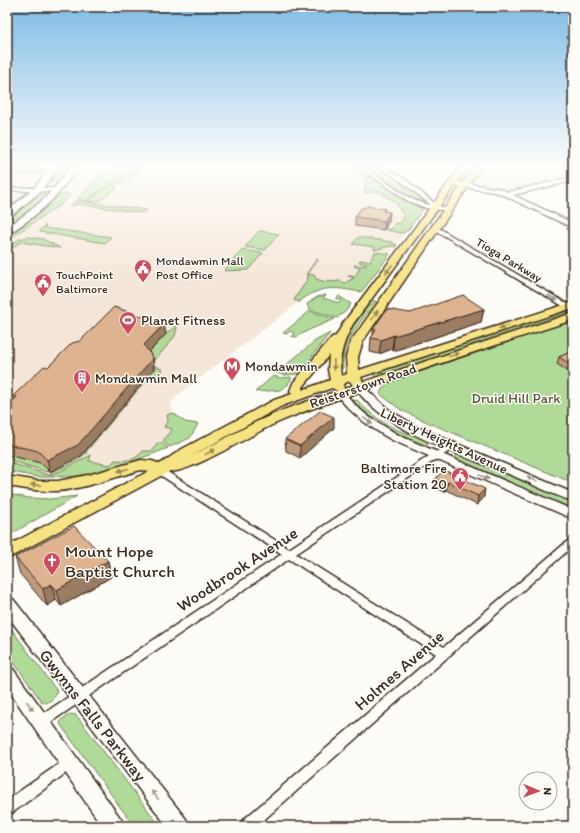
<svg xmlns="http://www.w3.org/2000/svg" width="580" height="833" font-family="Itim,sans-serif">
<style>
.built{fill:#f4e6d8}
.green{fill:#afda98;stroke:#75825b}
.lines{fill:none;stroke-linecap:round;stroke-linejoin:round}
.minor-casing{stroke:#3b2a1e;stroke-width:3}
.tertiary-casing{stroke:#3b2a1e;stroke-width:3}
.secondary-casing{stroke:#3b2a1e;stroke-width:3}
.primary-casing{stroke:#3b2a1e;stroke-width:3}
.minor{fill:#fdfcf7;fill-rule:evenodd}
.tertiary{fill:#fdfcf7;fill-rule:evenodd}
.secondary{fill:#fdfcf7;fill-rule:evenodd}
.primary{fill:#f6e381;fill-rule:evenodd}
.wall{fill:#bf9a7b;stroke:#3b2a1e}
.shaded-wall{fill:#9b7d64;stroke:#3b2a1e}
.building{fill:#deb38f;stroke:#3b2a1e}
.oneway{fill:#988650}
.oneway2{fill:#9c938a}
.labels{text-anchor:middle;dominant-baseline:central;stroke-width:3;stroke-linejoin:round;paint-order:stroke}
.far-street-label{font-size:12px;fill:#3b2a1e;stroke:#fdfcf7}
.far-poi-label{font-size:12px;fill:#3b2a1e;stroke:#fdfcf7;text-anchor:start}
.poi-label{font-size:14px;fill:#3b2a1e;stroke:#fdfcf7;text-anchor:start}
.street-label{font-size:14px;fill:#3b2a1e;stroke:#fdfcf7}
.park-label{font-size:14px;fill:#58563c;stroke:#fdfcf7}
.near-poi-label{font-size:17px;fill:#3b2a1e;stroke:#fdfcf7;text-anchor:start}
.near-street-label{font-size:17px;fill:#3b2a1e;stroke:#fdfcf7}
</style>
<rect width="100%" height="100%" fill="#fdfcf7"/>
<filter id="ink" filterUnits="userSpaceOnUse"><feTurbulence type="fractalNoise" baseFrequency=".025" numOctaves="2"/><feDisplacementMap in="SourceGraphic" scale="8" xChannelSelector="R" yChannelSelector="G"/><feConvolveMatrix kernelMatrix="1 2 1 2 8 2 1 2 1" color-interpolation-filters="sRGB"/></filter>
<g filter="url(#ink)">
<path class="built" d="M7 165H50L32 186 7 187Z
M81 165H350L377 181 399 198 423 209 362 291 360 292 331 288 315 291 308 295 175 397 171 405 173 414 185 422 198 424 190 438 164 450 86 473 61 477H41L7 471V237L29 221 54 200 67 186Z
M487 165H573V175L508 191 474 184Z
M7 192H26L7 209Z"/>
<path class="green" d="M62 165H71L59 182 51 184 50 182Z
M118 165H139L85 201 78 199C90 185 101 172 118 165Z
M141 165H145L137 171 138 172H136L137 173 132 177 129 176 131 177 126 181H123L125 182 123 183H120L114 187 117 188 110 193H107L109 194 97 202 87 201Z
M360 165C364 165 368 164 372 165 385 167 418 193 426 203L407 196 385 179Z
M353 167 377 181 399 198 423 209 408 230H407V231L402 233 386 230 387 229H392L395 223 400 224 404 216 396 202 383 195 385 193 374 191 372 193 364 192C367 178 367 178 353 171Z
M43 194 48 195 33 209 7 228V218L36 195Z
M60 194H69L70 195 60 205 7 240V237L40 213Z
M76 201H79L147 210 143 213 76 204 71 206Z
M46 225 45 228 111 237 105 243 40 232V230Z
M260 231 279 234 265 250 245 247 257 233Z
M28 237 43 239 60 248 21 242 7 251V248L19 239Z
M358 237 391 242 397 245 396 247 390 246 374 250 375 247 353 244Z
M242 250 263 253 248 270 224 271Z
M375 252 390 254 362 291 360 292C335 287 320 285 299 302L294 300 307 280 308 277 307 273 317 259 318 260 308 274 314 275 316 279 326 282 341 281 345 283 354 278 348 276H355L360 268 355 267 354 265 366 266 367 265 359 262 360 260 370 261Z
M326 295 323 298 339 303 342 300 336 299 339 296 351 304 346 311 337 318 309 309 307 304 317 297Z
M372 301H376C362 321 341 342 343 368L339 370C337 343 357 321 372 301Z
M310 311 335 319 309 330 296 337 291 336 294 333 290 331 287 334 283 333Z
M565 311 569 312 375 377 373 374Z
M573 318V483L427 422 401 410 380 394 382 389 387 385 386 384 389 380Z
M176 326 177 327 175 336 156 359 144 357 166 334Z
M330 333 298 374 284 375 276 373 315 341Z
M149 359 154 360 152 364 163 370 143 384 90 447 86 452 87 453C83 455 81 458 77 460 68 466 57 471 47 472L7 459V455L41 463 50 472Z
M273 376 281 378 291 377V380L288 383 289 384 280 390 255 392Z
M357 400C369 413 384 424 400 431 410 435 422 434 429 442L426 445 420 444C394 432 372 421 353 401Z
M173 413 185 422 198 424 190 438 170 447 163 441 172 429 164 427 168 420 167 415Z
M158 443H162L168 448C141 459 90 477 62 477 58 477 54 475 50 474L61 471 91 455 89 461 110 465 115 460C128 461 134 461 143 451H152Z
M458 454 465 455 573 501V511L459 461 455 457Z
M7 462 55 477H38L7 471Z
M7 494 29 498 50 499 77 496 11 534 7 535Z
M7 623 57 691C56 697 51 701 46 703L42 702 7 653Z
M70 714 76 715 160 826H134L60 724 61 720Z"/>
<g class="lines">
<g class="minor-casing">
<path id="minor" d="M354 165C361 165 365 168 371 172 390 183 408 202 431 205L398 179 375 165H380L402 177 438 206 451 209 448 211 426 208 408 201 378 180Z
M7 188H57L60 190 57 192 7 190Z
M435 226 573 307V312L433 229V227Z
M452 443 456 446 455 448 438 458 296 554 444 647 570 539 573 537V546L257 826H240L242 821 436 654 289 559 45 726 41 727 37 726 35 722 37 718 282 554 157 473 156 471 157 469H163L289 549 432 454Z
M70 757 74 759 76 763 74 767 12 813 7 815V800L66 759Z"/>
</g>
<g class="tertiary-casing">
<path id="tertiary" d="M573 177V181L513 195 573 223V228L499 193 453 185 450 183 453 181 501 189 508 192Z
M360 385 363 386 388 409 417 427 573 493V501C552 495 531 483 511 475 462 455 387 432 355 388Z
M341 391 344 392 356 406 369 417 400 436 573 510V519L392 440C371 428 351 414 336 394Z"/>
</g>
<g class="secondary-casing">
<path id="secondary" d="M52 165H60L41 191 10 217H7V211L35 187Z
M71 165H78C64 190 46 208 23 224 18 227 13 232 7 233V227C33 210 55 192 71 165Z
M7 597 13 599 186 819 189 826H167L7 615Z
M7 667 13 669 121 819 124 826H102L7 688Z"/>
</g>
<g class="primary-casing">
<path id="primary" d="M462 165H470L353 324C344 341 338 357 341 376L347 374 346 357 351 341 475 165H483L363 341 358 357 359 370 573 302V308L373 373 361 377 363 382 573 313V320C505 342 436 364 368 389 336 400 303 411 272 425 253 434 186 475 170 471L7 559V546L149 471 141 470C114 477 85 489 57 491 40 492 23 488 7 486V476L39 481H58L88 475 141 460 152 461 160 464 182 449 274 400 292 394 290 391 293 383 332 337 336 336 344 322ZM329 355 328 370 330 380 302 390 303 387ZM350 381 353 386 344 389 343 384ZM332 388 337 391 283 410 256 422 191 456 282 406Z"/>
</g>
<use href="#minor" class="minor"/>
<use href="#tertiary" class="tertiary"/>
<use href="#secondary" class="secondary"/>
<use href="#primary" class="primary"/>
</g>
<path class="wall" d="M7 165H42L40 174 12 175 7 182Z
M365 208 385 209 384 211 389 221 384 230 355 226V217Z
M484 309 481 322 393 351 392 349 379 354 370 352 371 338 373 335V329L410 313Z
M166 334 149 352 153 358 154 369 81 456 50 472 41 463 7 455V407L14 401 13 396 48 367Z
M573 351V374H572L557 364 559 357Z
M334 428 300 458 286 451 285 439Z
M444 470 484 497 477 505 446 490 444 492 434 487 435 479Z
M15 557 108 561 111 577 61 606 56 600 47 606 20 574Z"/>
<path class="shaded-wall" d="M9 165H10L12 175 7 182V168Z
M38 165H42L40 174Z
M390 212 389 221 384 230 385 221Z
M484 309 481 322 393 351 394 336Z
M164 324 166 334 145 356 144 345Z
M394 335 392 349 379 354 381 340Z
M153 358 154 369 81 456 50 472 47 460Z
M334 417V428L300 458V446Z
M448 482 446 490 444 492 446 484Z
M485 489 484 497 477 505 478 496Z
M108 561 111 577 61 606 57 590Z
M51 584 56 600 47 606 43 589Z"/>
<path class="building" d="M367 206 385 209 383 211 390 212 385 221 355 217 361 208H365Z
M463 295 484 309 394 336V335L381 340 371 338 376 330 373 329 387 309 410 313Z
M114 307 164 324 144 345 153 358 78 445 47 460 38 451 7 444V407L17 397 13 396 44 366 48 367 72 343 80 341Z
M573 351V366L559 357Z
M320 411 334 417 300 446 285 439Z
M444 470 485 489 478 496 448 482 446 484 435 479Z
M74 526 108 561 57 590 51 584 43 589 15 557Z"/>
<defs><path id="oneway-solid" d="M-6-.8H1V-3.2L6.5 0L1 3.2V.8H-6Z"/></defs>
<g class="oneway">
<use href="#oneway-solid" transform="translate(389 269) rotate(126)"/>
<use href="#oneway-solid" transform="translate(375 315) rotate(-56)"/>
<use href="#oneway-solid" transform="translate(504 327) rotate(162)"/>
<use href="#oneway-solid" transform="translate(454 355) rotate(-18)"/>
<use href="#oneway-solid" transform="translate(334 365) rotate(87)"/>
<use href="#oneway-solid" transform="translate(210 452) rotate(-29)"/>
<use href="#oneway-solid" transform="translate(123 470) rotate(165)"/>
<use href="#oneway-solid" transform="translate(36 485) rotate(-175)"/>
</g>
<g class="oneway2">
<use href="#oneway-solid" transform="translate(553 298) rotate(30)"/>
<use href="#oneway-solid" transform="translate(368 421) rotate(37)"/>
<use href="#oneway-solid" transform="translate(484 477) rotate(23)"/>
<use href="#oneway-solid" transform="translate(532 479) rotate(-157)"/>
<use href="#oneway-solid" transform="translate(30 706) rotate(54)"/>
<use href="#oneway-solid" transform="translate(155 795) rotate(-128)"/>
</g>
</g>
<linearGradient id="sky" x2="0" y2="1"><stop stop-color="#7ebbe5"/><stop offset="0.59" stop-color="#fefefb"/><stop offset="1" stop-color="#fefefb" stop-opacity="0"/></linearGradient>
<rect width="580" height="282" fill="url(#sky)"/>
<defs>
<g id="civic-pin" transform="scale(0.9)"><path d="M0 17L-7.5 6A9.5 9.5 0 1 1 7.5 6Z" fill="#d1495b" stroke="#fdfcf7"/><path d="M-.6-6.5H3V-4.5H.6V-3L4-1V1h2V6H-6V1h2V-1L-.6-3ZM-1.2 2.5V6h2.4V2.5Z" fill="#fff"/></g>
<g id="stadium-pin" transform="scale(0.9)"><path d="M0 17L-7.5 6A9.5 9.5 0 1 1 7.5 6Z" fill="#d1495b" stroke="#fdfcf7"/><path d="M0-5a6.5 5 0 1 0 0 10a6.5 5 0 1 0 0-10ZM-3.5-1.8h7v3.6h-7Z" fill="#fff"/></g>
<g id="metro-pin" transform="scale(0.9)"><path d="M0 17L-7.5 6A9.5 9.5 0 1 1 7.5 6Z" fill="#d1495b" stroke="#fdfcf7"/><path d="M-5.5 5V-5H-3L0 0L3-5H5.5V5H3V-.5L0 4L-3-.5V5Z" fill="#fff"/></g>
<g id="building-pin" transform="scale(0.9)"><path d="M0 17L-7.5 6A9.5 9.5 0 1 1 7.5 6Z" fill="#d1495b" stroke="#fdfcf7"/><path d="M-4-6H4V6H1V3H-1V6H-4ZM-2.5-4.3h1.7v1.8h-1.7ZM.8-4.3h1.7v1.8H.8ZM-2.5-1h1.7V.8h-1.7ZM.8-1h1.7V.8H.8Z" fill="#fff"/></g>
<g id="church-pin" transform="scale(0.9)"><path d="M0 17L-7.5 6A9.5 9.5 0 1 1 7.5 6Z" fill="#d1495b" stroke="#fdfcf7"/><path d="M-1.2-6h2.4v3.5h3.3v2.4h-3.3V6h-2.4V-.1h-3.3v-2.4h3.3Z" fill="#fff"/></g>
</defs>
<g fill-rule="evenodd">
<use href="#civic-pin" x="143" y="268"/>
<use href="#civic-pin" x="43" y="282"/>
<use href="#stadium-pin" x="128" y="320"/>
<use href="#metro-pin" x="232" y="366"/>
<use href="#building-pin" x="82" y="378"/>
<use href="#civic-pin" x="460" y="476"/>
<use href="#church-pin" x="52" y="561"/>
</g>
<g class="labels">
<g class="far-street-label">
<text transform="translate(509 260) rotate(31)">Tioga Parkway</text>
</g>
<g class="far-poi-label">
<text x="156" y="261">Mondawmin Mall<tspan x="156" dy="14">Post Office</tspan></text>
<text x="56" y="275">TouchPoint<tspan x="56" dy="14">Baltimore</tspan></text>
</g>
<g class="poi-label">
<text x="141" y="320">Planet Fitness</text>
<text x="245" y="366">Mondawmin</text>
<text x="95" y="378">Mondawmin Mall</text>
<text x="447" y="468" text-anchor="end">Baltimore Fire<tspan x="447" dy="16">Station 20</tspan></text>
</g>
<g class="street-label">
<text transform="translate(363 386) rotate(-19)">Reisterstown Road</text>
<text transform="translate(444 441) rotate(25)">Liberty Heights Avenue</text>
</g>
<g class="park-label">
<text x="516" y="398">Druid Hill Park</text>
</g>
<g class="near-poi-label">
<text x="65" y="551">Mount Hope<tspan x="65" dy="20">Baptist Church</tspan></text>
</g>
<g class="near-street-label">
<text transform="translate(237 569) rotate(-33)">Woodbrook Avenue</text>
<text transform="translate(399 670) rotate(-41)">Holmes Avenue</text>
<text transform="translate(93 715) rotate(52)">Gwynns Falls Parkway</text>
</g>
</g>
<rect width="580" height="833" fill="none" stroke="#fdfcf7" stroke-width="24"/>
<rect x="12" y="12" width="556" height="809" fill="none" stroke="#3b2a1e" stroke-width="1.5" filter="url(#ink)"/>
<g transform="translate(538 791) rotate(91)"><circle r="19" fill="#fdfcf7" stroke="#afa8a0"/>
<path d="M0-3L7 15L0 10L-7 15Z" fill="#d1495b"/>
<text y="-6" font-size="11" font-weight="bold" text-anchor="middle" fill="#3b2a1e">N</text>
</g>
</svg>
